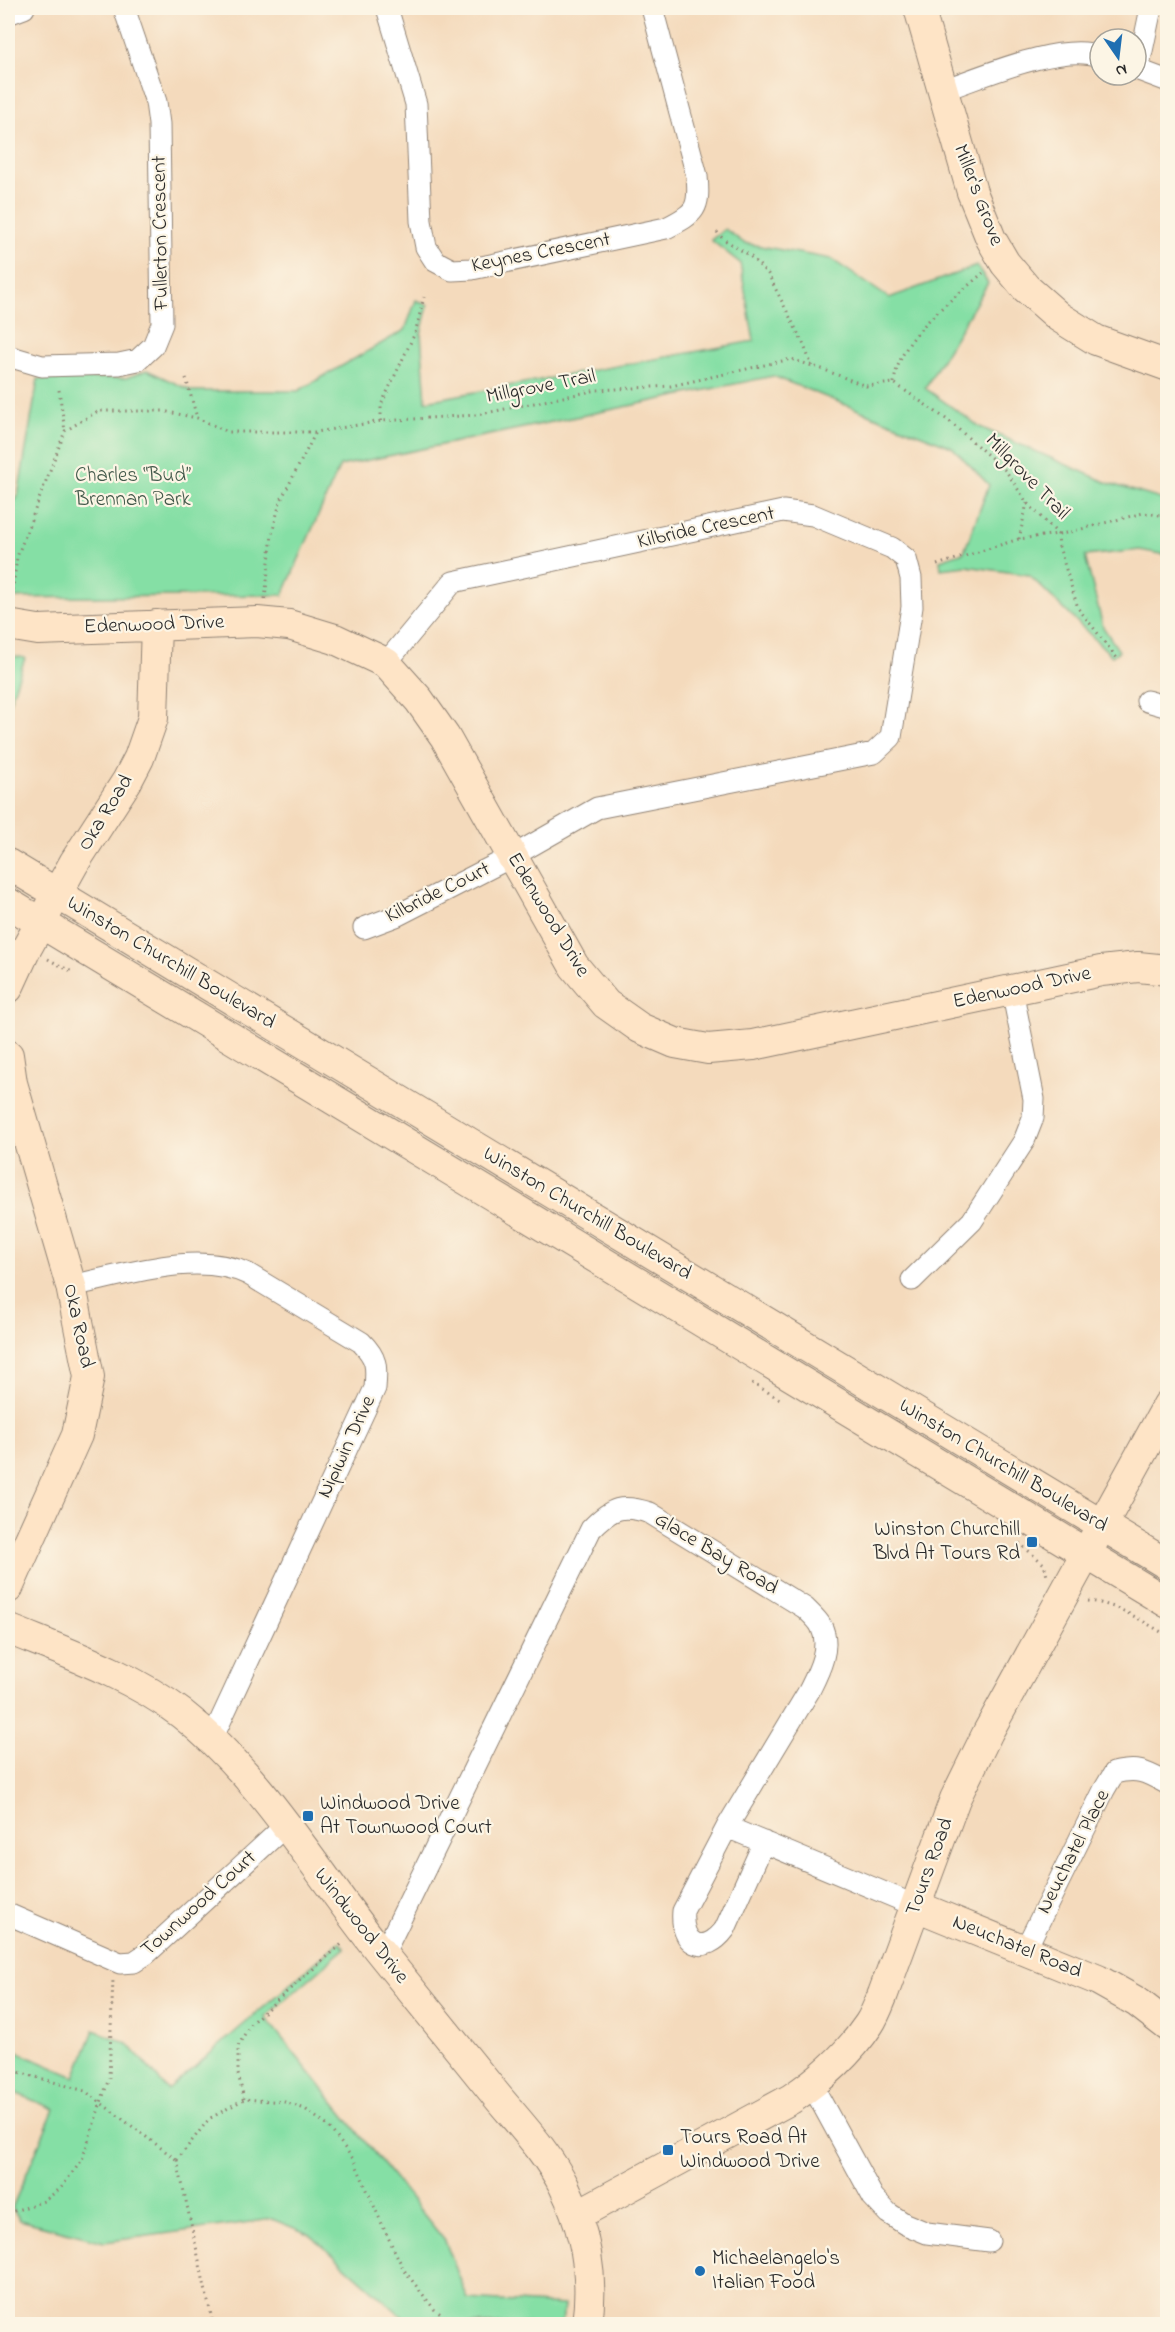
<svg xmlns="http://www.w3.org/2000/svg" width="1175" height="2332" font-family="'Indie Flower',sans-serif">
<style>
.green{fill:#85dfa5;stroke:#588568;stroke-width:1.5}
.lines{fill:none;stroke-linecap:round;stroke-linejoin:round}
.street-casing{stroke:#908274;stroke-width:23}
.secondary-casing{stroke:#908274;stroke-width:32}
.path{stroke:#908274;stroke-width:3;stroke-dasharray:1.5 4.5;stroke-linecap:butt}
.street{stroke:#fff;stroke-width:21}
.secondary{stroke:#fee4c6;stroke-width:30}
.poi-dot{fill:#1f6fb2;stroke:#fcf5e5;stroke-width:2}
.labels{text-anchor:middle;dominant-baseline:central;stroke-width:4.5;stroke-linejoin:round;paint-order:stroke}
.street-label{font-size:21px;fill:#2b2b2b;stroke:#fcf5e5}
.park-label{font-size:21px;fill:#42584a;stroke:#fcf5e5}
.poi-label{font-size:21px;fill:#2b2b2b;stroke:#fcf5e5;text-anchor:start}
</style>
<rect width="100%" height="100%" fill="#fcf5e5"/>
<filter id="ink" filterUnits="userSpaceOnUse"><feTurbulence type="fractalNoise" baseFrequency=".0167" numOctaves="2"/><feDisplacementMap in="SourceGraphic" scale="12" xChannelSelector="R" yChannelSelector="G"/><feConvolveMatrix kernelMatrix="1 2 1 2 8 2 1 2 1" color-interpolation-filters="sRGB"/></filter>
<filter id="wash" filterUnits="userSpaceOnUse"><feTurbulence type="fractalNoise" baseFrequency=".008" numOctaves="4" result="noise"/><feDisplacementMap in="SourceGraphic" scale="24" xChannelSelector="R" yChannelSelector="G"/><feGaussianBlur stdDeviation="1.35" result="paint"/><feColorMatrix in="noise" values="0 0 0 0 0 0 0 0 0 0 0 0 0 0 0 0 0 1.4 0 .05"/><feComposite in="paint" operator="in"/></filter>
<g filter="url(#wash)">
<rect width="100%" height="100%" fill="#f4dabc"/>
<path class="green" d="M725 229 744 243 831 259 889 298 977 266 988 283 925 388 980 427 1108 483 1167 501V555L1140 550 1085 556 1103 627 1119 651 1112 656 1029 575 966 566 941 569 940 560 964 552 989 485 952 447 773 376 340 466 283 595 8 598V512L18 496 38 379 126 378 147 370 192 391H298L405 330 416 300 428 305 421 334 426 401 754 341 740 263 711 240Z
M8 655 25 658 8 707Z
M339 1942 345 1948 265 2017 445 2241 468 2299 564 2305 562 2324H411L309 2234 272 2219 104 2242 20 2220 12 2208 54 2109 8 2090V2048L75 2077 94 2030 128 2044 168 2090Z"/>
</g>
<g filter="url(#ink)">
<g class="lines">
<g class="street-casing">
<path id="street" d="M387 8 416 104 421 221 426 247 435 261 452 270 472 269 666 228C696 213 700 209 697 176L652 8
M8 14 24 8
M1136 69 1168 81
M1138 70 1151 8
M943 90C982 77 1060 42 1100 56
M8 356 42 366 119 364 138 360 153 346 162 324 159 124 156 102 124 8
M1147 701 1168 707
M364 928 396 916 511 857 597 808 874 753 891 737 912 607 911 578 906 559 892 548 813 515 783 511 453 582 386 663
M912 1280 972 1221 1024 1141 1033 1118 1034 1099 1012 990
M71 1286C125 1275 197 1250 248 1274L361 1342C377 1358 377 1366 375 1388L212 1739
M727 1827 916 1906
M8 1914 120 1963 134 1962 146 1954 285 1826
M1025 1950 1104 1790 1114 1773C1139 1767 1146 1772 1168 1784
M383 1955 591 1529C612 1507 622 1504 650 1513L805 1608C810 1613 818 1620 821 1626 832 1647 818 1673 809 1691L727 1827 683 1911C680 1945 704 1957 725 1929L764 1842
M812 2085 873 2197 888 2213 905 2224 927 2233 989 2241"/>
</g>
<g class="secondary-casing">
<path id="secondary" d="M919 8 972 192 991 239 1005 263 1026 288 1059 317 1096 340 1168 366
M8 625 38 630 257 622 289 625 335 639 386 663 419 700 445 737 574 966 606 1004 640 1028 675 1043 708 1049 753 1045 1101 971 1138 967 1168 970
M8 864 1168 1565
M8 903 1168 1603
M8 988 25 951 74 863 127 781 139 758 153 718 156 625
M8 1055 12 1083 71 1286 89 1377 77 1435 8 1588
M8 1629C67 1653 131 1675 182 1714 263 1777 318 1875 382 1954 420 2001 458 2048 496 2095 520 2124 547 2152 564 2186 585 2229 594 2277 587 2324
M916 1906 1098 1980 1137 2002 1168 2026
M577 2215 791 2099C821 2079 849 2054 869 2024 875 2015 879 2004 883 1994L955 1799 988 1732 1168 1405"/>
</g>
<path class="path" d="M717 232 723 239 749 255 768 274 803 343 812 366
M186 378 197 418
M894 383C899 336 950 302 983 273
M59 390 65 431
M381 421V405L415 333 424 297
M1058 534 1059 547 1078 608 1117 658
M1019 539 1027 503
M937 565 1019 539 1066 533 1143 513 1168 516
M265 599 272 534 280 502 316 432
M11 602 17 557 65 431 98 411H163L197 418 228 432H316L381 421 476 415 597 390 671 386 791 359 822 369 866 386 894 383 949 421 1006 471 1027 503 1058 534
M48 959 72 972
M752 1383 783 1401
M1019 1543 1044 1564 1047 1576
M1088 1601C1118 1604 1142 1621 1168 1636
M8 2069 85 2091 177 2160
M244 2099 238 2074V2046L251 2023 343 1943
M177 2160 209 2119 244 2099 285 2102 305 2109 328 2126 354 2160 385 2231 404 2270 434 2309 454 2324
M177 2160 213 2324
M8 2213 44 2201 61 2188 82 2160 109 2078 113 1979"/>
<use href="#street" class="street"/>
<use href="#secondary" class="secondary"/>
</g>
</g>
<g class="poi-dot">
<rect x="1026" y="1536" width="12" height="12" rx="3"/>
<rect x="302" y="1810" width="12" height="12" rx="3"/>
<rect x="662" y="2144" width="12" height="12" rx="3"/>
<circle cx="700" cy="2271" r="6"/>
</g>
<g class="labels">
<g class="street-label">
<text transform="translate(978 195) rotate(69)">Miller's Grove</text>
<text transform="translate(161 233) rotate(-91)">Fullerton Crescent</text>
<text transform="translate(541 253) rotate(-11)">Keynes Crescent</text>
<text transform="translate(541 387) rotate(-11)">Millgrove Trail</text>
<text transform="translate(1027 477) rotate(46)">Millgrove Trail</text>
<text transform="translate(706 528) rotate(-12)">Kilbride Crescent</text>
<text transform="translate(154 625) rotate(-2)">Edenwood Drive</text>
<text transform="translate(106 813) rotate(-58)">Oka Road</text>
<text transform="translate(438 893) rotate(-26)">Kilbride Court</text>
<text transform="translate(548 915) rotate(59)">Edenwood Drive</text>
<text transform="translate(171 963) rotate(31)">Winston Churchill Boulevard</text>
<text transform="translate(1022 988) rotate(-12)">Edenwood Drive</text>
<text transform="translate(587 1214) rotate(31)">Winston Churchill Boulevard</text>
<text transform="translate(78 1326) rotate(78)">Oka Road</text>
<text transform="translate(347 1447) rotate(-65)">Nipiwin Drive</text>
<text transform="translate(1003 1466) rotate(31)">Winston Churchill Boulevard</text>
<text transform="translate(716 1554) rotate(31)">Glace Bay Road</text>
<text transform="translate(1074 1852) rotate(-63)">Neuchatel Place</text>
<text transform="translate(930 1867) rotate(-70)">Tours Road</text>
<text transform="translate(199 1904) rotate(-42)">Townwood Court</text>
<text transform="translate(361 1926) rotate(52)">Windwood Drive</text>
<text transform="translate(1017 1947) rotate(22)">Neuchatel Road</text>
</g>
<g class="park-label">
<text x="133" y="476">Charles “Bud”<tspan x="133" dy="24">Brennan Park</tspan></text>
</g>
<g class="poi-label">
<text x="1020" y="1530" text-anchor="end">Winston Churchill<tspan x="1020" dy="24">Blvd At Tours Rd</tspan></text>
<text x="320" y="1804">Windwood Drive<tspan x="320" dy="24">At Townwood Court</tspan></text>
<text x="680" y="2138">Tours Road At<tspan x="680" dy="24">Windwood Drive</tspan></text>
<text x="712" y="2259">Michaelangelo's<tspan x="712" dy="24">Italian Food</tspan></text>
</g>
</g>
<rect width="1175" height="2332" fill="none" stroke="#fcf5e5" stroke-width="30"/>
<g transform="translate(1118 57) rotate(166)"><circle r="28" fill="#fcf5e5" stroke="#a8a49b" stroke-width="1.5"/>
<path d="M0-4.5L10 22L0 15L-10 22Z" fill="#1f6fb2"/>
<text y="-9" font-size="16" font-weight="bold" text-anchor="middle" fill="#2b2b2b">N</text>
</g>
</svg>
